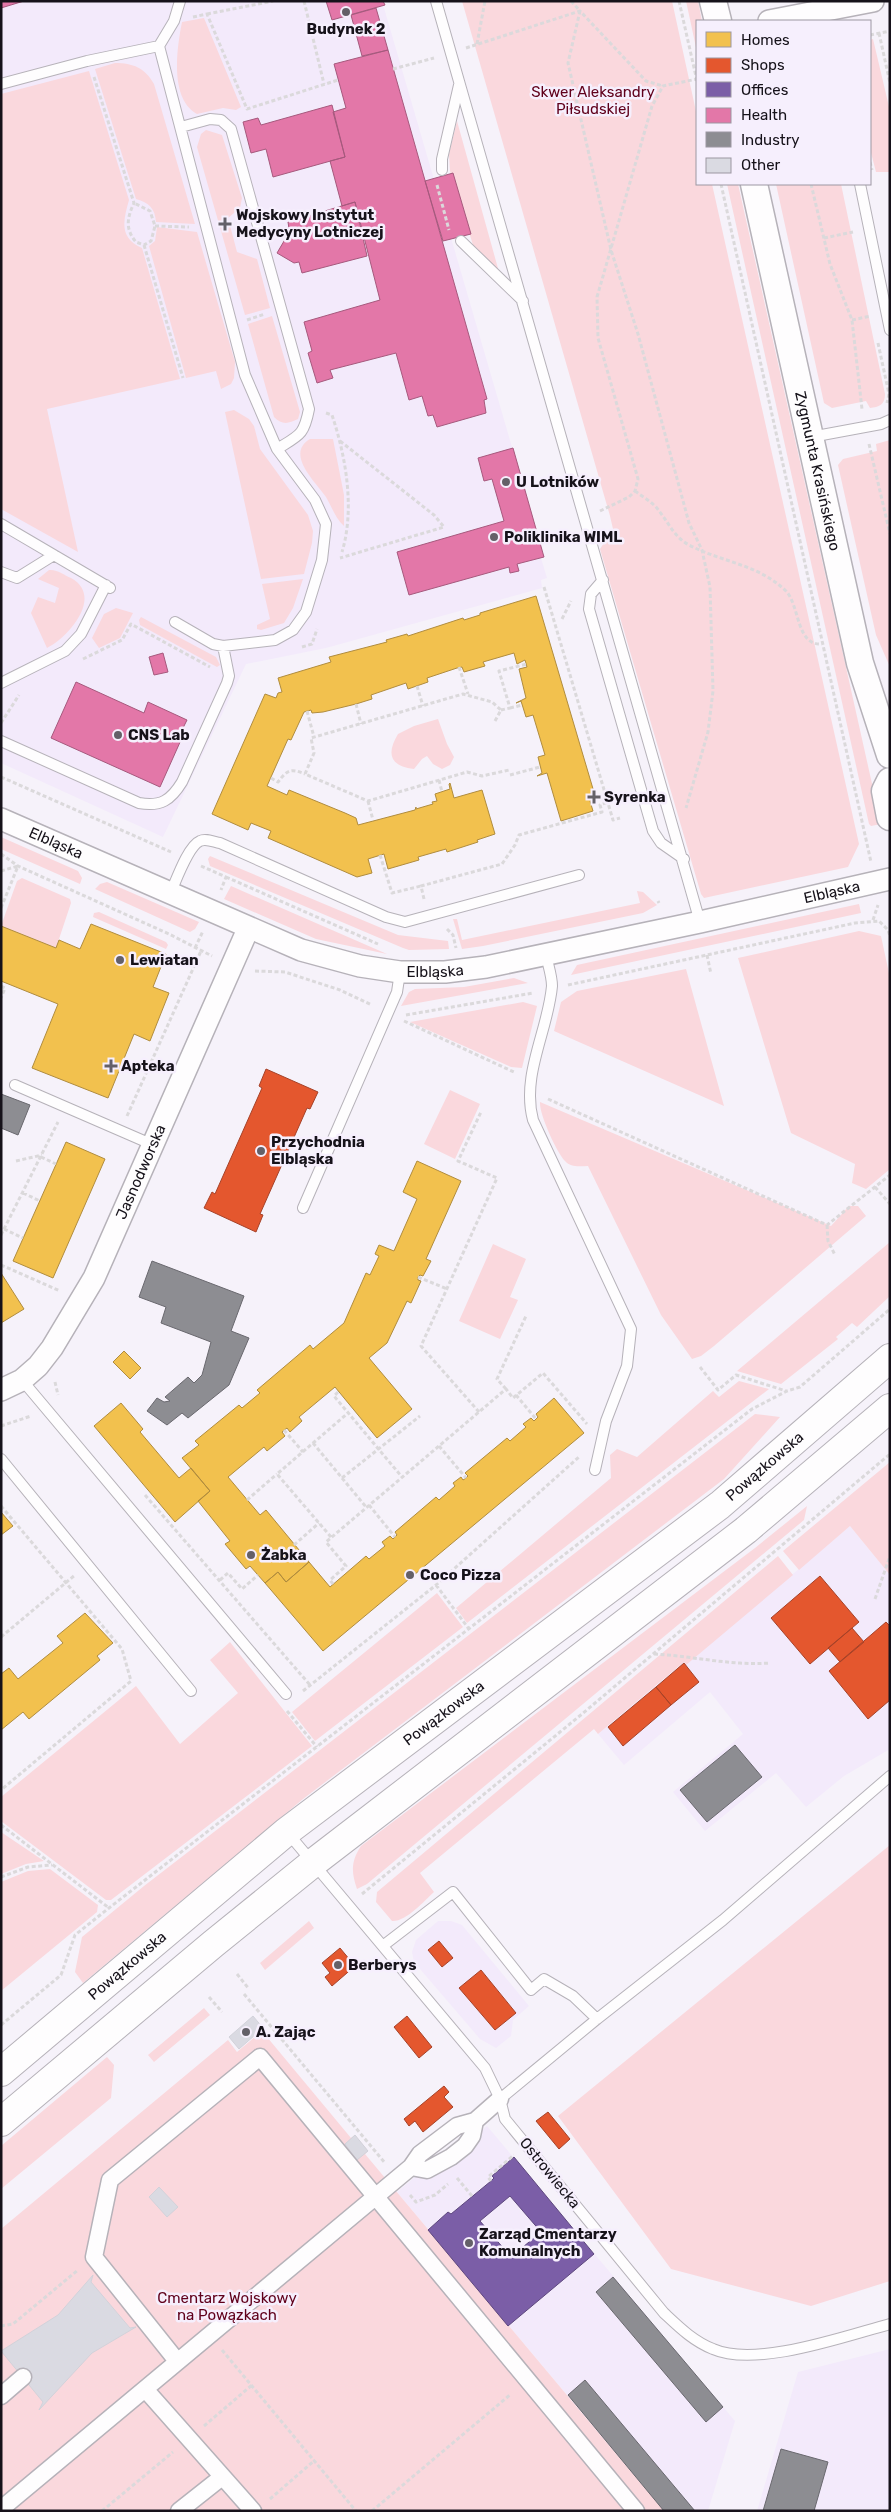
<svg xmlns="http://www.w3.org/2000/svg" width="891" height="2512" font-family="Rubik,sans-serif">
<style>
.built{fill:#f3eafb}
.green{fill:#fad8dd}
.homes{fill:#f2c14e;stroke:#b08c3e}
.shops{fill:#e4572e;stroke:#a64228}
.offices{fill:#7b5ea7;stroke:#5d477d;fill-rule:evenodd}
.health{fill:#e377a8;stroke:#a6597d}
.industry{fill:#8d8d92;stroke:#69686e}
.building{fill:#dadae2;stroke:#d2d2da}
.lines{fill:none;stroke-linecap:round;stroke-linejoin:round}
.service-casing{stroke:#b6b2b9;stroke-width:12}
.pedestrian-casing{stroke:#b6b2b9;stroke-width:19}
.minor-casing{stroke:#b6b2b9;stroke-width:24}
.tertiary-casing{stroke:#b6b2b9;stroke-width:29}
.secondary-casing{stroke:#b6b2b9;stroke-width:30}
.path{stroke:#dbd9db;stroke-width:3;stroke-dasharray:4 2.5;stroke-linecap:butt}
.service{stroke:#fefdfe;stroke-width:10}
.pedestrian{stroke:#fefdfe;stroke-width:16}
.minor{stroke:#fefdfe;stroke-width:21}
.tertiary{stroke:#fefdfe;stroke-width:26}
.secondary{stroke:#fefdfe;stroke-width:28}
.poi-dot{fill:#646068;stroke:#f6effd;stroke-width:2}
.labels{text-anchor:middle;dominant-baseline:central;stroke-width:5;stroke-linejoin:round;paint-order:stroke}
.poi-label{font-size:15px;font-weight:bold;fill:#16121a;stroke:#f6effd;text-anchor:start}
.park-label{font-size:15px;fill:#60001b;stroke:#f6effd}
.street-label{font-size:15px;fill:#16121a;stroke:#f6effd}
</style>
<rect width="100%" height="100%" fill="#f6f2fa"/>
<path class="built" d="M1 1H382L544 557 541 558 547 578 541 580 542 588 326 648 246 664 163 837 1 763Z
M850 1526 890 1575V1749L844 1776 806 1807 776 1773 705 1831 673 1792 743 1734 710 1692 624 1765 598 1734 684 1662 686 1664Z
M438 1921H451L462 1925 529 2006 513 2020 511 2036 496 2048 480 2039 414 1962 412 1952 416 1940Z
M487 2126 735 2421 708 2511H664L397 2192 415 2177 430 2174Z
M890 2349V2511H757L798 2372Z"/>
<path class="green" d="M462 1H672L697 116V184H712L859 844 848 867 704 898 701 894 600 549 613 529 610 516Z
M686 1H698L702 21H697V52Z
M204 18 241 107 236 110 223 108 197 114C169 99 177 47 182 22Z
M873 39 890 111V172H876L870 149V40Z
M115 63C133 63 145 68 154 84L195 224 156 222C155 208 149 203 136 199L95 69Z
M89 71 129 200C123 221 119 238 142 248L180 379 47 409 78 552 1 509V94Z
M457 121 499 272 473 245 450 171 449 154Z
M206 130 222 135 242 198 240 208 228 218 237 252 257 259 270 308 245 315 197 147 201 134Z
M727 184H738L881 824 871 826 869 824Z
M776 184H841L885 394C885 405 879 407 870 408L866 401 832 408 824 403Z
M157 227 197 232 235 362 234 378 231 384 221 389 216 371 186 378 149 246 155 241Z
M272 316 300 412 298 419C288 424 282 425 274 417L248 324Z
M234 410 249 419 254 426 260 449 308 515 313 531 312 543 304 574 261 579 225 412Z
M310 439H333L344 495V526C335 518 332 507 326 497 315 481 285 454 310 439Z
M890 440V667L876 635 838 465 843 459 877 451 876 444Z
M49 570C57 569 64 575 71 578 104 596 69 637 47 648L31 613 38 597 55 603 59 588 38 579Z
M303 579 293 608 284 623 261 630 257 629V625L270 619 262 584Z
M116 608 133 613 120 638 99 648 92 638 104 614Z
M141 617 216 657 220 665 217 667 140 625 139 620Z
M438 719 447 744 454 757 450 765 442 769 433 764 427 756 422 759 414 769C390 766 386 754 398 734L414 726Z
M1 837 78 871 82 878 80 884 1 849Z
M210 856 398 935 448 941 449 949 409 950 403 948 210 866 208 859Z
M22 878 70 899 71 903 56 948 1 926 17 881Z
M107 882 199 922 195 929 190 932 95 889 100 884Z
M231 886 387 954 316 939 224 899Z
M637 891 643 892 657 905 643 913 483 946 462 949 453 919H457L462 940 640 903Z
M859 904 861 913 571 975 577 965Z
M99 912 166 942 168 945 166 949 93 917 94 913Z
M859 931 881 936 890 978V1169L866 1189 852 1183 855 1164 791 1133 738 958Z
M686 969 724 1106 554 1031 561 1002 577 991Z
M514 978 528 983 401 1006 409 992 415 989 464 987Z
M523 1002 537 1006 522 1068 511 1067 410 1022Z
M450 1090 480 1104 455 1159 424 1144Z
M540 1102 831 1226 849 1206H858L866 1216 714 1346 701 1356 692 1359 661 1315 588 1166C580 1166 571 1168 565 1161 557 1153 539 1114 540 1102Z
M890 1242V1296L857 1327 852 1323 836 1337 838 1339 781 1384 737 1371Z
M493 1244 526 1259 510 1297 518 1300 500 1339 459 1321Z
M739 1381 769 1389 467 1623 456 1608 611 1478 610 1455 617 1449 637 1457 713 1391 719 1397Z
M755 1414 780 1417 724 1479 303 1799 83 1983 75 1972 82 1937 144 1886Z
M890 1462V1575L850 1526 799 1570 783 1551Z
M807 1506 804 1520 367 1884 357 1889C351 1872 351 1861 361 1846L755 1548Z
M778 1556 793 1575 686 1665 684 1662 598 1734 594 1729 420 1873 434 1892C424 1901 406 1922 392 1921L376 1902 377 1892Z
M437 1593 463 1627 315 1741 292 1712Z
M230 1642 312 1746 111 1900H106L1 1821V1797L136 1686 180 1744 238 1693 210 1660Z
M1 1832 44 1861 26 1864 1 1874Z
M890 1845V2281L811 2306 671 2269 558 2116Z
M50 1869 98 1905 97 1912 1 1991V1882L28 1871Z
M309 1921 314 1928 265 1970 260 1963Z
M204 2008 210 2015 154 2062 148 2055Z
M262 2031 351 2138 355 2135 368 2151 365 2154 664 2511H1V2229L228 2040 237 2052Z
M107 2057 114 2065 111 2098 1 2189V2146Z"/>
<path class="homes" d="M536 596 596 799 590 801 593 811 561 821 547 773 537 776 542 773 538 757 545 755 533 715 526 717 521 701 516 703 526 698 519 669 527 667 525 660 517 664 514 653 483 662 485 666 464 672 462 667 457 668 427 678 428 682 408 689 406 683 371 695 372 699 356 704 323 712 312 713 311 710 304 712 291 740 288 739 267 786 287 795 289 790 345 813 356 818 358 825 415 810 416 807V809L433 804 432 802 437 801 435 794 450 789 449 784 450 783 454 798 482 790 495 834 477 840 478 842 447 852 446 849 418 857 419 860 388 869 384 854 368 859 372 873 357 877 268 838 271 831 251 823 248 830 212 814 265 694 276 698 278 693 282 692 278 678 331 662 329 657 387 642 386 640 407 634 408 636 463 618 464 620 480 615V613Z
M91 924 166 954 153 987 169 993 150 1041 134 1034 108 1098 32 1068 58 1004 1 981V926L56 948 59 940 80 949Z
M66 1142 105 1159 53 1278 13 1261Z
M417 1161 461 1181 426 1259 431 1261 423 1276 420 1275 418 1277V1280L421 1281 411 1303 407 1301 387 1343 369 1358 412 1409 377 1438 335 1387 299 1417 302 1421 290 1432 287 1428 282 1432 285 1436 267 1451 264 1447 228 1477 260 1515 266 1510 309 1562 286 1582 278 1572 265 1583 250 1566 246 1569 225 1544 230 1541 198 1501 210 1491 182 1458 199 1445 195 1441 239 1405 242 1408 260 1393 257 1390 310 1345 313 1349 344 1323 366 1273 370 1275 379 1256 375 1254 379 1245 394 1251 417 1199 403 1192Z
M1 1273 24 1309 1 1323Z
M124 1351 141 1368 130 1379 113 1362Z
M554 1398 584 1433 323 1651 265 1583 278 1572 286 1582 309 1562 330 1587 366 1556 369 1559 385 1546 382 1542 390 1536 393 1539 397 1535 395 1532 436 1497 439 1500 455 1486 453 1483 461 1477 463 1480 466 1478 468 1476 465 1473 507 1438 510 1441 526 1427 523 1424 531 1418 534 1421 538 1417 536 1414Z
M121 1403 143 1429 140 1432 179 1478 191 1468 210 1491 175 1522 94 1426Z
M1 1512 13 1526 1 1535Z
M85 1613 113 1643 97 1656 100 1660 29 1719 23 1712 1 1730V1674L9 1668 18 1679 63 1643 57 1636Z"/>
<path class="shops" d="M266 1069 318 1092 310 1109 307 1108 260 1214 263 1215 256 1232 204 1208 212 1192 215 1194 262 1088 259 1086Z
M820 1576 859 1622 810 1664 771 1618Z
M886 1622 890 1626V1700L868 1719 829 1671Z
M852 1628 864 1642 840 1662 828 1648Z
M684 1663 699 1682 671 1705 656 1687Z
M656 1687 671 1705 623 1746 608 1727Z
M439 1941 453 1958 442 1967 428 1950Z
M340 1948 355 1966 332 1986 325 1977 330 1973 322 1963Z
M481 1970 516 2013 495 2030 459 1988Z
M407 2016 432 2047 419 2058 394 2027Z
M444 2086 449 2092 444 2097 453 2107 423 2132 415 2121 409 2126 404 2119Z
M548 2112 570 2139 559 2149 536 2121Z"/>
<path class="offices" d="M514 2157 594 2254 508 2326 428 2230 448 2212 451 2214 491 2181 494 2178 492 2176ZM510 2196 541 2232 511 2257 480 2221Z"/>
<path class="health" d="M1 1H24L1 8Z
M326 1H383L385 5 332 20Z
M376 8 388 50 362 56 351 15Z
M388 50 487 399 484 400 486 413 437 427 433 415 428 416 422 396 409 400 396 353 330 370 333 378 317 383 308 353 312 351 304 322 380 300 355 202 342 206 330 161 345 157 333 112 346 108 334 64Z
M332 105 345 157 273 177 266 149 251 153 243 122 258 118 261 125Z
M453 173 471 234 443 241 425 181Z
M355 202 367 256 302 273 299 262 294 263 277 253 287 236 290 235 288 222Z
M513 448 544 557 517 564 519 571 510 573 509 567 409 595 397 552 504 521 492 479 484 481 478 458Z
M163 653 168 672 154 675 149 657Z
M76 682 144 713 148 702 187 720 182 730 185 731 160 787 51 738Z"/>
<path class="industry" d="M1 1094 30 1105 18 1135 1 1128Z
M152 1261 244 1296 231 1331 249 1338 229 1385 188 1418 182 1413 167 1425 147 1411 157 1398 164 1402 170 1401 165 1397 188 1377 194 1383 202 1375 211 1342 161 1323 166 1307 139 1297Z
M735 1745 762 1777 707 1822 680 1790Z
M613 2277 723 2407 706 2422 596 2292Z
M585 2380 695 2511H664L568 2395Z
M781 2449 828 2462 814 2511H763Z"/>
<path class="building" d="M253 2016 263 2028 239 2049 229 2037Z
M355 2135 368 2151 357 2160 345 2144Z
M159 2187 178 2207 167 2217 149 2197Z
M93 2275 91 2282 130 2328 136 2327 92 2353 39 2410 43 2402 1 2351 58 2315Z"/>
<g class="lines">
<g class="service-casing">
<path id="service" d="M436 1 700 922
M159 46 174 21 180 1
M1 84 87 61 159 46 245 375 277 449 315 500 326 524 322 560 306 612 293 630 275 640 223 646 213 644 175 622
M181 127 210 119 221 120 231 129 309 409C304 435 300 435 277 449
M442 170V159L459 85
M860 184 890 330
M461 241 523 301
M811 437 881 424 890 420
M1 524 110 588
M1 572 17 578 54 555
M603 580 591 594 589 609 653 831 661 843 684 859
M1 683 65 651 81 634 106 585
M1 741 139 803C161 807 171 800 182 782L227 683 229 676 223 646
M170 894C176 881 188 846 200 841 206 838 214 842 220 843L386 917 405 922 579 875
M546 955C548 965 552 976 552 986 548 1031 521 1075 533 1120L631 1329 627 1366 606 1421 595 1470
M15 1085 151 1144
M303 1208 397 992 400 972
M22 1380 286 1694
M1 1459 191 1691
M287 1832 485 2068 500 2099 505 2119 664 2313C679 2327 693 2341 713 2349 756 2368 845 2336 890 2324
M384 1945 453 1892 531 1990 544 1979 573 1996 597 2019
M500 2099 597 2019 723 1920 890 1776"/>
</g>
<g class="pedestrian-casing">
<path id="pedestrian" d="M411 2167 427 2170 451 2157 465 2146 472 2136 475 2121
M177 2361 94 2257 110 2180 260 2057 636 2511
M145 2389 253 2511
M1 2396 23 2377
M1 2509 411 2167 420 2154 457 2126 475 2121 500 2099
M179 2511 222 2477"/>
</g>
<g class="minor-casing">
<g id="minor">
<path d="M769 21 873 1"/>
<path id="s1" d="M1 819 301 950 360 966 400 972H445L486 967 700 922 890 879"/>
<path id="s2" d="M1 1390 22 1380 38 1366 52 1348 94 1278 248 929"/>
</g>
</g>
<g class="tertiary-casing">
<g id="tertiary">
<path d="M713 1 718 21"/>
<path id="s3" d="M754 184 860 663 890 755"/>
<path d="M890 781 885 791 890 817"/>
</g>
</g>
<g class="secondary-casing">
<g id="secondary">
<path id="s4" d="M1 2072 286 1832 720 1505 890 1358"/>
<path d="M1 2122 213 1944 313 1863 746 1530 890 1408"/>
</g>
</g>
<path class="path" d="M304 1 324 84
M571 1 580 11 568 63 611 250 638 334 689 523 702 550 710 587 713 691 708 732 686 808
M679 1 697 81
M207 14 273 1
M193 17 207 14 247 109 338 80
M879 33 890 83
M870 35 890 31
M477 44 485 1
M466 48 580 11 646 81 663 86
M393 69 434 58
M94 77 134 203C127 218 125 229 136 242L144 245 151 241 155 226 150 211 134 203
M870 162 872 170
M721 184 871 862
M811 184 830 264 852 320 862 409
M437 185 449 230
M155 226 189 227
M824 238 853 232
M144 245 183 378
M247 320 265 314
M852 320 871 316
M878 343 889 394 887 403
M326 413 332 415C346 457 355 509 342 552
M340 441 434 515 444 527 340 558
M869 444 890 534
M635 491C643 497 654 503 659 511 669 523 674 537 689 545 721 562 758 564 786 591 800 606 796 646 822 644
M600 511 629 497 635 491 638 479 598 338 597 297 652 106 663 86 697 79
M544 587 613 820 620 818
M562 619 571 601
M302 647 312 644 317 629
M83 659 122 640 131 624 210 667
M459 667 468 694
M417 686 423 706
M356 704 361 724
M510 708 522 705
M501 710 510 708 499 671 527 664
M307 711 314 737
M495 721 501 710 492 702 463 694 311 738 314 753 305 774 368 801 467 772 482 776 509 770
M1 723 19 695
M510 775 540 767
M1 777 171 852
M271 778 278 782C287 770 291 768 305 774
M439 780 442 792
M368 801 373 820
M1 854 18 866 169 934 212 956
M380 855 392 893 421 886
M201 866 226 877 221 890
M1 871 18 866
M226 877 378 944
M424 899 421 886 502 864 515 845 519 835 602 812 600 805 608 802
M658 901 659 903
M1 908 18 866
M873 920 878 905
M447 929 453 935 456 948
M195 948 203 931
M707 955 711 974
M255 971 285 972 340 990 372 1005
M568 985 855 923 879 921 888 930 890 936
M1 986 5 988 1 998
M406 1015 533 993
M404 1021 516 1073
M548 1099 827 1225 890 1175
M127 1116 201 951
M41 1157 56 1164
M16 1161 42 1155
M875 1187 890 1204
M23 1193 40 1201
M827 1225 828 1241 835 1255
M4 1229 23 1238
M1 1235 58 1122
M1 1265 60 1291
M418 1277 447 1289
M700 1367 718 1390 736 1375 786 1391
M55 1382 58 1395
M506 1389 497 1379 526 1316
M338 1392 334 1396 402 1477
M516 1395 536 1419
M479 1412 421 1346 497 1178 458 1161 481 1112
M1 1426 31 1416
M284 1430 303 1452
M313 1443 366 1507
M439 1446 466 1478
M342 1478 420 1416
M145 1495 310 1685
M247 1500 277 1474
M369 1505 395 1537
M1 1506 122 1649 131 1681 1 1790
M331 1537 277 1474 348 1413
M294 1545 319 1523
M220 1580 228 1573 242 1589 258 1575
M333 1584 330 1580 346 1566 326 1542 506 1389 513 1398 543 1373 587 1424
M436 1585 469 1629
M875 1599 890 1556
M1 1637 75 1575
M654 1654C693 1656 731 1666 770 1663
M303 1691 436 1585 580 1456
M287 1711 317 1747
M1 1825 109 1908
M1 1877 28 1867 52 1865
M362 1894 582 1714 890 1454
M237 1974 249 1989
M244 1994 385 2163
M209 1997 222 2012
M1 2025 61 1975 75 1935 109 1908 752 1409 787 1391 800 1387 890 1309
M457 2178 472 2196
M491 2181 488 2177 514 2155
M410 2195 416 2202 435 2195 448 2184
M1 2326 13 2324 78 2270
M222 2350 356 2511
M204 2426 252 2385
M270 2499 315 2460
M102 2511 173 2452
M372 2511 511 2394"/>
<use href="#service" class="service"/>
<use href="#pedestrian" class="pedestrian"/>
<use href="#minor" class="minor"/>
<use href="#tertiary" class="tertiary"/>
<use href="#secondary" class="secondary"/>
</g>
<g class="poi-dot">
<circle cx="346" cy="12" r="5"/>
<path d="M222.5 216.5h5v5h5v5h-5v5h-5v-5h-5v-5h5z"/>
<circle cx="506" cy="482" r="5"/>
<circle cx="494" cy="537" r="5"/>
<circle cx="118" cy="735" r="5"/>
<path d="M591.5 789.5h5v5h5v5h-5v5h-5v-5h-5v-5h5z"/>
<circle cx="120" cy="960" r="5"/>
<path d="M108.5 1058.5h5v5h5v5h-5v5h-5v-5h-5v-5h5z"/>
<circle cx="261" cy="1151" r="5"/>
<circle cx="251" cy="1555" r="5"/>
<circle cx="410" cy="1575" r="5"/>
<circle cx="338" cy="1965" r="5"/>
<circle cx="246" cy="2032" r="5"/>
<circle cx="469" cy="2243" r="5"/>
</g>
<g class="labels">
<g class="poi-label">
<text x="346" y="29" text-anchor="middle">Budynek 2</text>
<text x="236" y="215">Wojskowy Instytut<tspan x="236" dy="17">Medycyny Lotniczej</tspan></text>
<text x="516" y="482">U Lotników</text>
<text x="504" y="537">Poliklinika WIML</text>
<text x="128" y="735">CNS Lab</text>
<text x="604" y="797">Syrenka</text>
<text x="130" y="960">Lewiatan</text>
<text x="121" y="1066">Apteka</text>
<text x="271" y="1142">Przychodnia<tspan x="271" dy="17">Elbląska</tspan></text>
<text x="261" y="1555">Żabka</text>
<text x="420" y="1575">Coco Pizza</text>
<text x="348" y="1965">Berberys</text>
<text x="256" y="2032">A. Zając</text>
<text x="479" y="2234">Zarząd Cmentarzy<tspan x="479" dy="17">Komunalnych</tspan></text>
</g>
<g class="park-label">
<text x="593" y="92">Skwer Aleksandry<tspan x="593" dy="17">Piłsudskiej</tspan></text>
<text x="227" y="2298">Cmentarz Wojskowy<tspan x="227" dy="17">na Powązkach</tspan></text>
</g>
<g class="street-label">
<text stroke="none"><textPath href="#s3" startOffset="294">Zygmunta Krasińskiego</textPath></text>
<text stroke="none"><textPath href="#s1" startOffset="60">Elbląska</textPath></text>
<text stroke="none"><textPath href="#s1" startOffset="869">Elbląska</textPath></text>
<text stroke="none"><textPath href="#s1" startOffset="464">Elbląska</textPath></text>
<text stroke="none"><textPath href="#s2" startOffset="265">Jasnodworska</textPath></text>
<text stroke="none"><textPath href="#s4" startOffset="975">Powązkowska</textPath></text>
<text stroke="none"><textPath href="#s4" startOffset="570">Powązkowska</textPath></text>
<text stroke="none"><textPath href="#s4" startOffset="165">Powązkowska</textPath></text>
<text transform="translate(550 2173) rotate(51)">Ostrowiecka</text>
</g>
</g>
<rect width="891" height="2512" fill="none" stroke="#16121a" stroke-width="5"/>
<rect x="696" y="20" width="175" height="165" fill="#f6effd" stroke="#9c97a2"/>
<rect x="706" y="32" width="25" height="15" fill="#f2c14e" stroke="#9c97a2"/>
<text x="741" y="45" font-size="15" fill="#16121a">Homes</text>
<rect x="706" y="58" width="25" height="15" fill="#e4572e" stroke="#9c97a2"/>
<text x="741" y="70" font-size="15" fill="#16121a">Shops</text>
<rect x="706" y="82" width="25" height="15" fill="#7b5ea7" stroke="#9c97a2"/>
<text x="741" y="95" font-size="15" fill="#16121a">Offices</text>
<rect x="706" y="108" width="25" height="15" fill="#e377a8" stroke="#9c97a2"/>
<text x="741" y="120" font-size="15" fill="#16121a">Health</text>
<rect x="706" y="132" width="25" height="15" fill="#8d8d92" stroke="#9c97a2"/>
<text x="741" y="145" font-size="15" fill="#16121a">Industry</text>
<rect x="706" y="158" width="25" height="15" fill="#dadae2" stroke="#9c97a2"/>
<text x="741" y="170" font-size="15" fill="#16121a">Other</text>
</svg>
